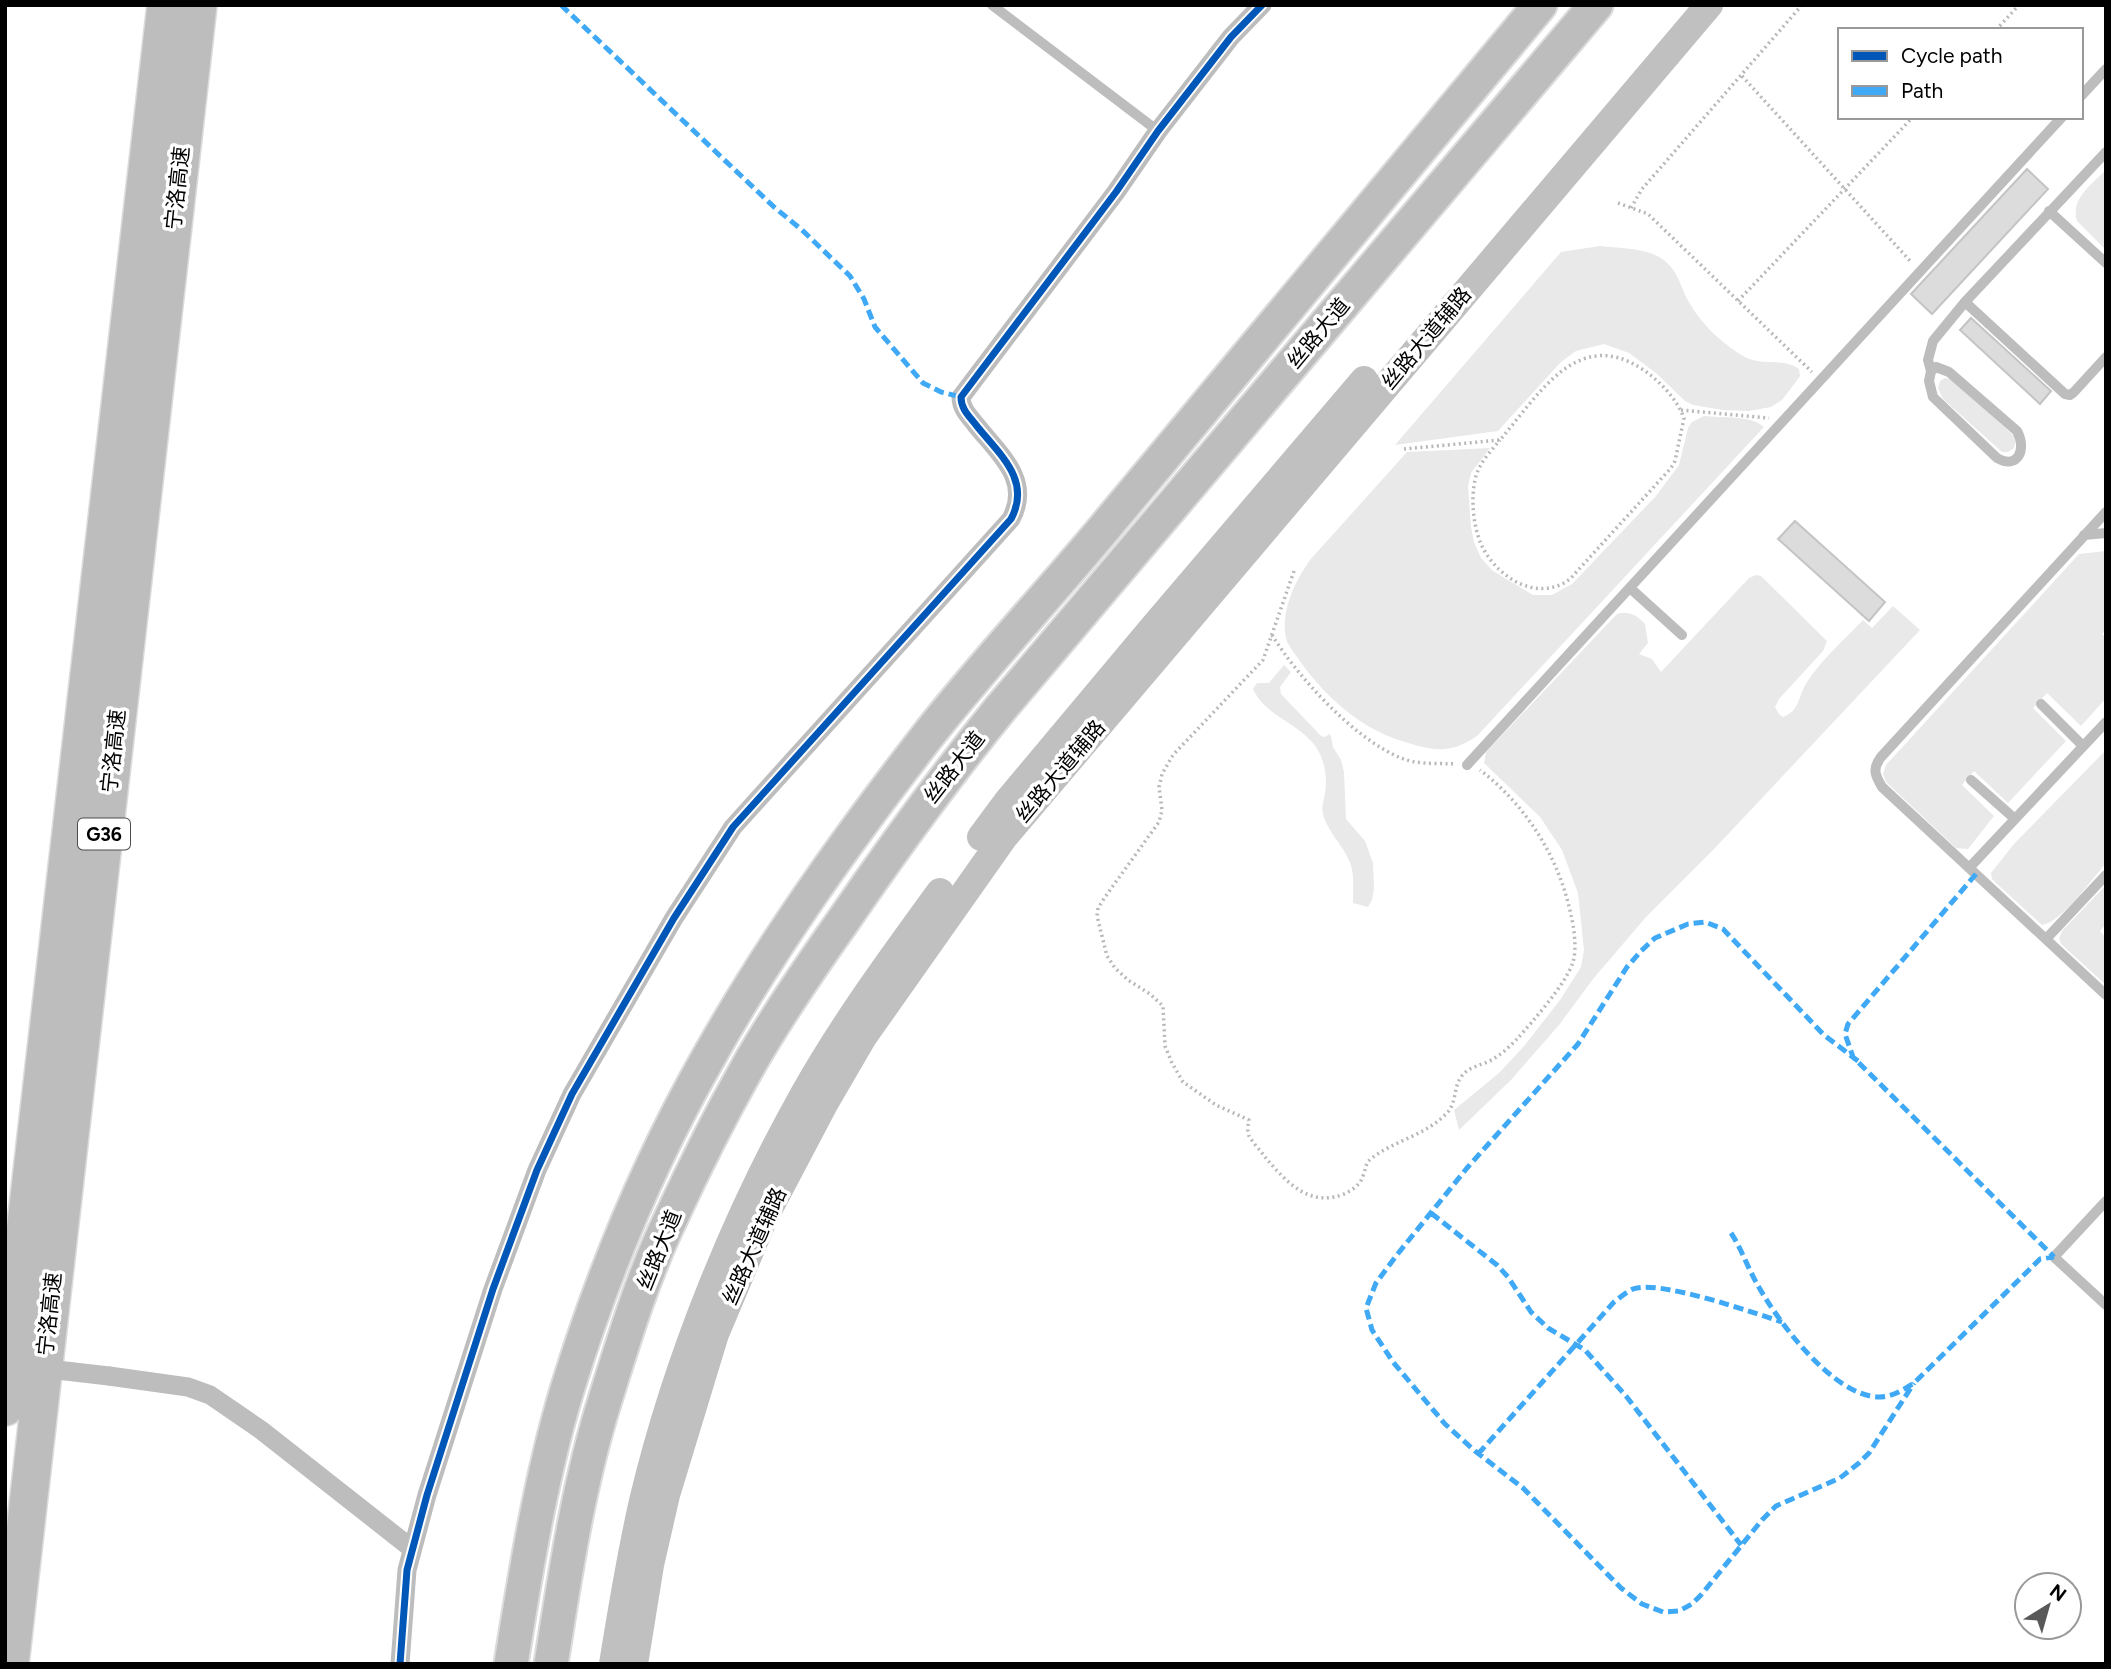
<svg xmlns="http://www.w3.org/2000/svg" width="2111" height="1669" font-family="Figtree,'Noto Sans SC',sans-serif">
<style>
.green{fill:#e9e9e9}
.building{fill:#dcdcdc;stroke:#c4c4c4;stroke-width:2}
.lines{fill:none;stroke-linecap:round;stroke-linejoin:round}
.trunk-casing{stroke:#dbdbdb;stroke-width:37}
.motorway-casing{stroke:#dbdbdb;stroke-width:40}
.path{stroke:#b8b8b8;stroke-width:3.5;stroke-dasharray:2 3.5;stroke-linecap:butt}
.service{stroke:#bdbdbd;stroke-width:10}
.minor{stroke:#bdbdbd;stroke-width:19}
.secondary{stroke:#c0c0c0;stroke-width:28}
.trunk{stroke:#bdbdbd;stroke-width:33}
.motorway{stroke:#bdbdbd;stroke-width:37}
.minor-bridge{stroke:#bdbdbd;stroke-width:19}
.quiet{stroke:#3fa9f5;stroke-width:5;stroke-dasharray:10 5;stroke-linecap:butt}
.cycleway-casing{stroke:#fff;stroke-width:11}
.cycleway{stroke:#0057b8;stroke-width:7}
.labels{text-anchor:middle;dominant-baseline:central;stroke-width:7;stroke-linejoin:round;paint-order:stroke}
.shield{fill:#fff;stroke:#4c4c4c;stroke-width:2}
.shield-label{font-size:19px;font-weight:bold;fill:#000}
.street-label{font-size:21px;fill:#000;stroke:#fff}
</style>
<rect width="100%" height="100%" fill="#fff"/>
<path class="green" d="M2106 170V250L2077 221C2070 199 2092 184 2106 170Z
M1600 246C1617 248 1637 248 1653 254 1679 265 1678 284 1690 304 1703 326 1722 343 1743 356 1761 367 1783 357 1799 369L1800 376 1792 387 1782 400 1771 407 1749 411 1723 410 1693 405 1685 401 1656 373 1629 353 1604 344 1576 351 1561 362 1498 431 1395 445 1561 252Z
M1945 378 1955 381 2016 438 2014 448 2008 452H2002L1943 399 1938 388 1940 381Z
M1704 416C1721 418 1752 415 1764 427L1477 736C1451 754 1434 751 1405 742 1355 728 1314 686 1287 642 1279 614 1294 583 1310 560L1407 452 1490 448 1471 473 1468 486 1471 527 1474 542 1481 558 1493 571 1533 595H1552L1572 584 1656 496 1679 465 1688 428 1692 422Z
M2106 551V629L2102 634 2106 638V698L2081 726 2047 693 2033 708 2066 741 2008 803 1974 771 1962 785 1994 816 1968 849 1956 848 1886 782 1883 774 1886 765 2079 554Z
M1756 575 1761 576 1827 641 1823 651 1779 699 1775 707 1779 714 1783 717C1800 711 1798 696 1807 682 1822 659 1844 640 1863 620L1872 628 1893 606 1920 630 1715 848 1646 917 1593 979 1559 1025 1511 1080 1459 1130 1454 1110 1499 1073 1525 1045 1560 1000 1581 967 1584 950 1578 893 1562 850 1540 817 1484 763 1486 752 1617 614C1629 610 1638 616 1645 624L1648 643 1639 654 1652 659 1661 672 1749 578Z
M1284 665 1291 672 1280 687 1281 694 1321 736 1325 737 1329 734 1331 736 1333 747 1341 760 1344 772 1346 819 1365 841 1373 863 1374 888 1372 900 1368 907 1353 903C1353 890 1355 873 1349 860 1342 844 1327 831 1323 814 1321 807 1324 800 1325 793 1328 776 1324 755 1312 742 1295 722 1264 714 1253 689L1257 683H1269Z
M2106 750V863C2092 879 2062 922 2042 925L1997 884 1992 879 1991 873 2014 844Z
M2106 885V924L2100 931 2106 938V985L2061 944 2059 938 2062 931Z"/>
<path class="building" d="M2027 169 2048 189 1932 314 1911 294Z
M1971 318 2051 391 2040 404 1960 330Z
M1795 521 1885 602 1869 621 1778 539Z"/>
<g class="lines">
<g class="trunk-casing">
<path id="trunk" d="M511 1664C525 1575 541 1476 567 1390 602 1276 648 1164 707 1060 770 947 846 841 925 739 982 666 1046 598 1106 526 1250 353 1395 179 1540 5
M551 1664C565 1575 578 1486 605 1400 624 1339 643 1276 671 1218 694 1168 719 1118 746 1070 775 1018 809 969 843 921 893 848 944 778 1000 709L1596 5"/>
</g>
<g class="motorway-casing">
<path id="motorway" d="M5 1407 166 5
M10 1664 198 5"/>
</g>
<path class="path" d="M1996 30 2019 5
M1742 76 1912 263
M1618 203 1648 214 1812 372
M1631 208 1642 189 1802 5
M1738 301 1913 117
M1681 410 1769 418
M1404 449 1500 440C1538 396 1577 326 1642 369 1660 381 1676 398 1684 418L1675 461 1671 468 1570 579C1539 602 1501 580 1484 550 1473 530 1470 498 1476 476 1480 462 1491 451 1500 440
M1294 571 1263 660 1173 755 1162 774 1159 787 1162 810 1159 822 1105 897 1098 908 1097 916 1107 956 1115 968 1128 980 1150 994 1163 1006 1165 1046 1172 1063 1183 1082 1216 1105 1249 1120C1248 1125 1247 1131 1249 1136 1253 1143 1260 1150 1265 1157 1283 1178 1304 1203 1334 1197 1345 1195 1360 1187 1363 1176 1366 1169 1365 1163 1372 1158 1394 1141 1425 1135 1445 1115 1457 1105 1453 1088 1461 1077 1470 1065 1482 1066 1493 1059 1502 1054 1510 1046 1517 1039 1533 1021 1566 984 1573 962 1577 948 1574 928 1571 915 1559 858 1527 806 1480 770
M1272 635C1298 677 1354 739 1401 758 1418 765 1438 763 1456 764"/>
<path class="service" d="M992 5 1158 131
M2081 96 2106 69
M2049 211 2106 263
M1965 302 2065 394 2070 395 2074 392 2106 357
M1931 371 1936 367 1949 372 2017 431C2027 449 2018 470 1997 458L1933 397 1929 381 1931 371 1928 360 1933 341 1965 302 2106 152
M2106 512 1881 757C1872 769 1875 775 1882 787L2106 995
M2084 535 2106 533
M1630 588 1682 635
M2041 704 2083 746
M1467 765 2062 117
M1971 780 2015 819
M1969 868 2106 722
M2046 939 2106 875
M2106 1201 2054 1257 2106 1305"/>
<path class="minor" d="M109 1376 188 1387 210 1395 261 1430 411 1548
M400 1664 407 1570 427 1495 493 1289 537 1170 572 1094 674 918 733 827 1011 519C1032 480 999 454 976 425 969 416 961 409 961 397L1116 192 1158 131 1231 37 1262 5"/>
<path class="secondary" d="M981 837 1007 802 1151 630 1364 380
M613 1664C622 1608 631 1552 644 1497 677 1360 735 1217 804 1094 844 1023 892 958 940 892
M634 1664 650 1565 666 1495 715 1334 764 1218 824 1104 863 1037 1004 837 1709 5"/>
<use href="#trunk" class="trunk"/>
<use href="#motorway" class="motorway"/>
<path class="minor-bridge" d="M5 1364 109 1376"/>
<path class="quiet" d="M561 5 774 207 802 230 850 276 864 299 875 327 923 383 941 392 961 397
M1976 874 1848 1024 1845 1034 1853 1057 2054 1257
M1858 1061 1824 1035 1723 929 1705 922 1688 924 1655 938 1641 951 1627 967 1578 1044 1467 1168 1396 1256 1376 1283 1366 1308 1372 1330 1393 1362 1445 1424 1475 1451 1523 1488 1621 1588 1642 1604 1663 1612 1679 1611 1692 1604 1701 1595 1762 1520 1776 1506 1840 1478 1859 1463 1869 1453 1914 1383
M1431 1213 1497 1265 1508 1277 1531 1312 1548 1328 1585 1350 1626 1396 1741 1545
M1731 1233C1741 1248 1747 1266 1756 1282 1776 1319 1832 1396 1879 1397 1892 1397 1903 1390 1914 1383L2034 1265 2040 1259 2054 1257
M1478 1454 1614 1302C1621 1297 1629 1289 1637 1288 1665 1282 1752 1312 1782 1322"/>
<g class="cycleway-casing">
<path id="cycleway" d="M400 1664 407 1570 427 1495 493 1289 537 1170 572 1094 674 918 733 827 1011 519C1032 480 999 454 976 425 969 416 961 409 961 397L1116 192 1158 131 1231 37 1262 5"/>
</g>
<use href="#cycleway" class="cycleway"/>
</g>
<g class="labels">
<rect class="shield" x="78" y="818.5" width="52" height="31" rx="5"/>
<g class="shield-label">
<text x="104" y="834">G36</text>
</g>
<g class="street-label">
<text transform="translate(177 188) rotate(-84)">宁洛高速</text>
<text transform="translate(1318 333) rotate(-50)">丝路大道</text>
<text transform="translate(1426 338) rotate(-50)">丝路大道辅路</text>
<text transform="translate(113 751) rotate(-84)">宁洛高速</text>
<text transform="translate(954 767) rotate(-52)">丝路大道</text>
<text transform="translate(1060 771) rotate(-50)">丝路大道辅路</text>
<text transform="translate(754 1246) rotate(-66)">丝路大道辅路</text>
<text transform="translate(659 1250) rotate(-68)">丝路大道</text>
<text transform="translate(49 1314) rotate(-84)">宁洛高速</text>
</g>
</g>
<rect width="2111" height="1669" fill="none" stroke="#000000" stroke-width="14"/>
<rect x="1838" y="28" width="245" height="91" fill="#ffffff" stroke="#999999" stroke-width="2"/>
<rect x="1852" y="51" width="35" height="10" fill="#0057b8" stroke="#999999" stroke-width="2"/>
<text x="1901" y="63" font-size="21" fill="#000000">Cycle path</text>
<rect x="1852" y="86" width="35" height="10" fill="#3fa9f5" stroke="#999999" stroke-width="2"/>
<text x="1901" y="98" font-size="21" fill="#000000">Path</text>
<g transform="translate(2048 1606) rotate(37)"><circle r="33" fill="#ffffff" stroke="#999999" stroke-width="2"/>
<path d="M0-5L12 26L0 18L-12 26Z" fill="#595959"/>
<text y="-10" font-size="19" font-weight="bold" text-anchor="middle" fill="#000000">N</text>
</g>
</svg>
